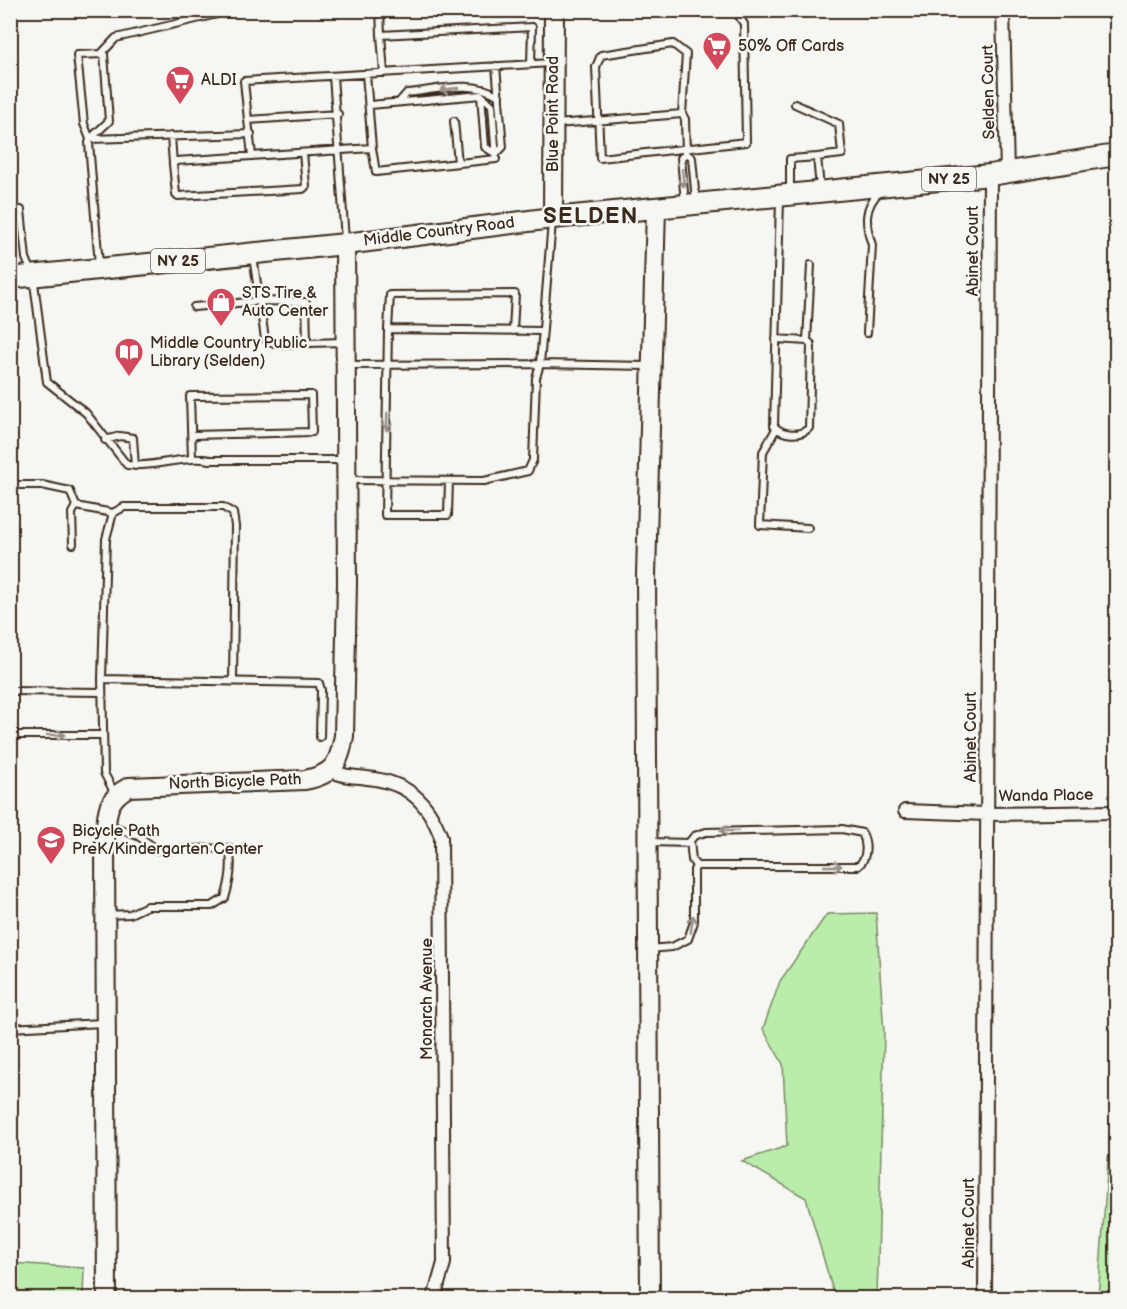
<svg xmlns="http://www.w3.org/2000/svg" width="1127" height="1309" font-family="'Balsamiq Sans',sans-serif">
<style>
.green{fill:#baecac;stroke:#7a8b65;stroke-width:1.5}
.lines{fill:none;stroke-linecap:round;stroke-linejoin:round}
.lane-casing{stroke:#3b2a1e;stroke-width:10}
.street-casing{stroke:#3b2a1e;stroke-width:16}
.secondary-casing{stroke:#3b2a1e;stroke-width:22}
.primary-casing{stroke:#3b2a1e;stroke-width:24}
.lane{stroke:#f6f6f2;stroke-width:6}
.street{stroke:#f6f6f2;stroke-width:12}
.secondary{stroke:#f6f6f2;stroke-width:18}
.primary{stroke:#f6f6f2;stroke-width:20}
.oneway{stroke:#989088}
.labels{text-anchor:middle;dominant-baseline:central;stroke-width:5;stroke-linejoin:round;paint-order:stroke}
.shield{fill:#f6f6f2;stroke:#73675e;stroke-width:1.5}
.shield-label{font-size:15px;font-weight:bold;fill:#3b2a1e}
.poi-label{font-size:16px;fill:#3b2a1e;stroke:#f6f6f2;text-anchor:start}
.street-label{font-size:16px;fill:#3b2a1e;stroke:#f6f6f2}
.district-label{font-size:22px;font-weight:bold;letter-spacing:1.5px;fill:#3b2a1e;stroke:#f6f6f2}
</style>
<rect width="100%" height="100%" fill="#f6f6f2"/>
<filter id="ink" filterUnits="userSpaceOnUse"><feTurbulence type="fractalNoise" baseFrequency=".0167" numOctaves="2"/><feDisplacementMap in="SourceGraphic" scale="12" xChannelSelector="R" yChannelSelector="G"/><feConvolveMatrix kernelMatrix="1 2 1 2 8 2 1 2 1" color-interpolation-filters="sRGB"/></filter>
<g filter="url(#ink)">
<path class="green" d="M876 913 884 1033 877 1298H835L806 1198 742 1161 787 1146 783 1064 763 1029 780 981 827 914Z
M1108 1159 1116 1173V1298H1098Z
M11 1263 84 1268 83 1298H11Z"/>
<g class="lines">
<g class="lane-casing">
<path id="lane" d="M380 10 381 35
M102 53 116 38 226 12 242 10
M384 73 381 35 532 27 531 64
M366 74 372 148
M333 76 345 240
M481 95 485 147 496 154
M400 101 407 93C437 90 473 79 499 96
M795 104 839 124 842 154 817 157
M338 114 248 120 244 81 552 63
M682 114 686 54 673 44 601 55 596 67 600 158 746 142 744 24 735 10
M248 120 252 156
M454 121 458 163
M556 124 682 114 685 119 686 153 681 158 685 203
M171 136 173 164
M303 153 306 186 303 189 178 196 176 194 173 164 176 161 372 148 376 172 496 159 492 105 481 95 370 105
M686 153 692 158 696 201
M496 154 503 147 496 66
M790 192V159L817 157 820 188
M21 210 26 258 33 275 47 382 86 413 127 465C155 468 182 455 210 460H343
M552 222 540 364 648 366
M253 256 265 339 276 344 343 342
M99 265 89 143 90 139 109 121 104 54 77 55 84 124 90 139 251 134
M194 307 259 301 306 302 307 342
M388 329 385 515H448L449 481
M513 331 515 294 390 295 388 329 543 331
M867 333 872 245C865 224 863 207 881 190
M776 339 807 341 811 344 809 428C800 437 782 435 774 426L780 199
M807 341 811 265
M776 429 763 452 760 525 808 528
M192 435 312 432 311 395 190 396 192 458
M105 440 120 436 133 438 135 466
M347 480 484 481 528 471 533 460 536 378 540 364 348 365
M10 485H42L70 491 76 506 113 513
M73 544 72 513 76 506
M102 679 106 539 113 513 124 507H223L233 513 235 526 233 680
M10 691 102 692
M10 735H102
M115 794 104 773 102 679 319 683 321 690 320 737
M649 842 690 843
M106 915 130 914 147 906H212L225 898C230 882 233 865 229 848L158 850 138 836 107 824
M649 949 672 947 688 939 694 922V870L696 866H858C868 858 867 843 862 833L842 829 706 832 694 836 690 841 692 860 696 866
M10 1028 102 1023"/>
</g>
<g class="street-casing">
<path id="street" d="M1003 10 1007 173
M331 770C343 777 353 776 367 778 407 782 428 801 441 837L444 1263 434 1298
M905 811 987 814 1116 812
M985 1298 990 175"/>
</g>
<g class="secondary-casing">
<path id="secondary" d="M553 218 554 10
M107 1298 105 841C107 816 104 800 129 787L305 780C335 774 339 763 344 736L347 583 345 244
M650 1298 646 575 656 208"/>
</g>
<g class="primary-casing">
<path id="primary" d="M10 278 345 244 553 218 990 175 1116 155"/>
</g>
<use href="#lane" class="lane"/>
<use href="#street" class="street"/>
<use href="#secondary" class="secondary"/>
<use href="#primary" class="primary"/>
</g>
<defs><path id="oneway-shaft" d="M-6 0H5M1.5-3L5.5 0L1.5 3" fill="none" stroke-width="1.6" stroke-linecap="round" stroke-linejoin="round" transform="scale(1.5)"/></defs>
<g class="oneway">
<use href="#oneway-shaft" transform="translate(449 89) rotate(174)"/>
<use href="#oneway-shaft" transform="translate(683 178) rotate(85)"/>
<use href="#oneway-shaft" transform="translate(387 422) rotate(91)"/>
<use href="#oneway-shaft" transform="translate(56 735)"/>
<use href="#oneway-shaft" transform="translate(729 831) rotate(179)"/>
<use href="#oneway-shaft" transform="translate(833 866)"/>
<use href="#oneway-shaft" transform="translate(692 924) rotate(-82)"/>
</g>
</g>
<defs>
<g id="supermarket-pin" transform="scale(1.5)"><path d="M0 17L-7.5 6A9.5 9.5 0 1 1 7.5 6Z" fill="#d1495b" stroke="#f6f6f2"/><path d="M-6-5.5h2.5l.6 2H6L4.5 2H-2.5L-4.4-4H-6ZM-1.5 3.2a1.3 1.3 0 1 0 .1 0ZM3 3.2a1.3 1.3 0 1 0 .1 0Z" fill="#fff"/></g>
<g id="shop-pin" transform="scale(1.5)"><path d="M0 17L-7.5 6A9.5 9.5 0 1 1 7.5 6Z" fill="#d1495b" stroke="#f6f6f2"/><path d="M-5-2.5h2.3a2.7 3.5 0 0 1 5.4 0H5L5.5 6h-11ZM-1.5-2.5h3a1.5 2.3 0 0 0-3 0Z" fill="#fff"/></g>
<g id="library-pin" transform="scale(1.5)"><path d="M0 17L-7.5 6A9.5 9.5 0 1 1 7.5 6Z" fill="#d1495b" stroke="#f6f6f2"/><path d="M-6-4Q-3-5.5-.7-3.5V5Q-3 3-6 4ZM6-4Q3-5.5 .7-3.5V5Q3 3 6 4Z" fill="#fff"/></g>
<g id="school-pin" transform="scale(1.5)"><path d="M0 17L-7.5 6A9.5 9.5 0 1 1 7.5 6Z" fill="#d1495b" stroke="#f6f6f2"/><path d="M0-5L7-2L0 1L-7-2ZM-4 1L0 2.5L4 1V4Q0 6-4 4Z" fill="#fff"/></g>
</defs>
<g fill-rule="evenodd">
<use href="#supermarket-pin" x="717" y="46"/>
<use href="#supermarket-pin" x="180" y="80"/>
<use href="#shop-pin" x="221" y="302"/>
<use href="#library-pin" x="129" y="352"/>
<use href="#school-pin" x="51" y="840"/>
</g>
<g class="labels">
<g class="shield">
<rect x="922" y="167" width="54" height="24" rx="4.5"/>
<rect x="151" y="249" width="54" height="24" rx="4.5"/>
</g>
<g class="shield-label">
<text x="949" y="179">NY 25</text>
<text x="178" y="261">NY 25</text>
</g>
<g class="poi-label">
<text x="738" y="46">50% Off Cards</text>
<text x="201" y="80">ALDI</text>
<text x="242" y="293">STS Tire &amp;<tspan x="242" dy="18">Auto Center</tspan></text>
<text x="150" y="343">Middle Country Public<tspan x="150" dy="18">Library (Selden)</tspan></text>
<text x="72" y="831">Bicycle Path<tspan x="72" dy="18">PreK/Kindergarten Center</tspan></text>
</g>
<g class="street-label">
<text transform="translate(989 92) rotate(-91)">Selden Court</text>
<text transform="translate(553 114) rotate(-90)">Blue Point Road</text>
<text transform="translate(439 232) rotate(-7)">Middle Country Road</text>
<text transform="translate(973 251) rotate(-90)">Abinet Court</text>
<text transform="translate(971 737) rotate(-90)">Abinet Court</text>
<text transform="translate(235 782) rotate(-2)">North Bicycle Path</text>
<text transform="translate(1046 796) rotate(-1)">Wanda Place</text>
<text transform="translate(427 999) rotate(-90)">Monarch Avenue</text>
<text transform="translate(969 1223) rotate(-90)">Abinet Court</text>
</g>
<g class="district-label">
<text x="591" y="216">SELDEN</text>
</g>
</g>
<rect width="1127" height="1309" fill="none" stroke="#f6f6f2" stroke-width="36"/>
<rect x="18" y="18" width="1091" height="1273" fill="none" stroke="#3b2a1e" stroke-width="2" filter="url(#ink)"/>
</svg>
